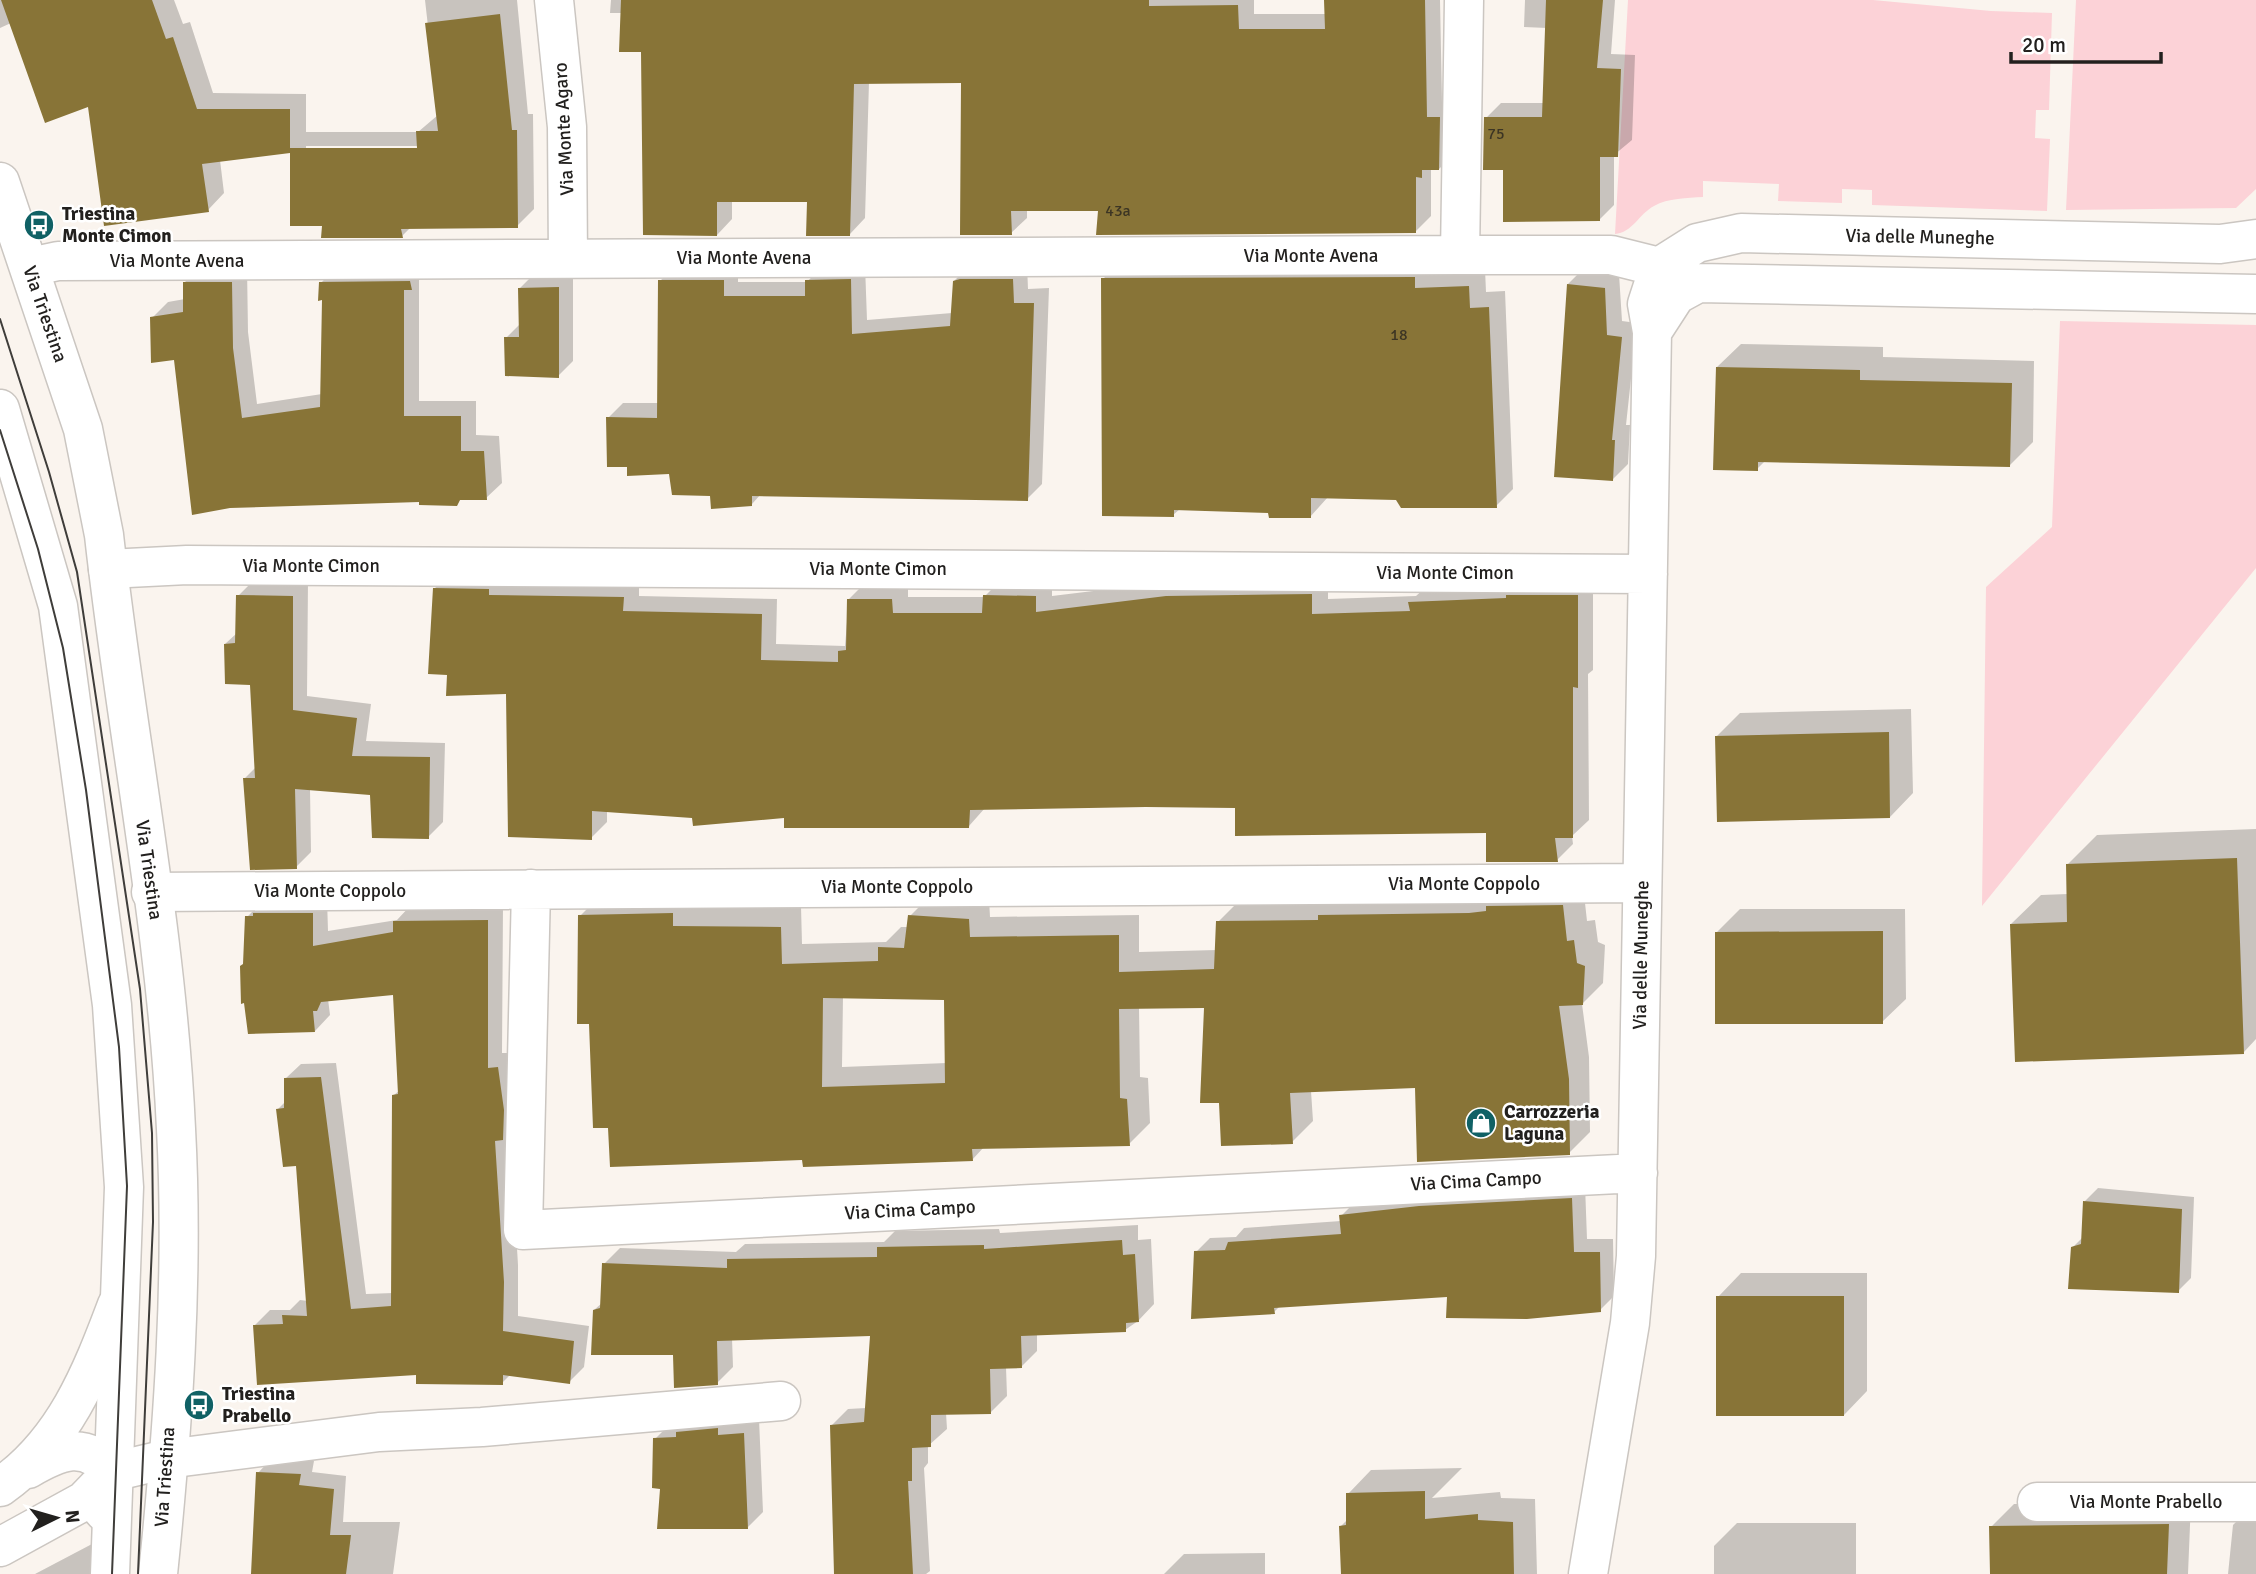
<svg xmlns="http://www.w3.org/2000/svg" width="2256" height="1574" font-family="Signika,sans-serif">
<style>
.green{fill:#fcd2d7}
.shadow{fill:#0003;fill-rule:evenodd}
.building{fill:#887437;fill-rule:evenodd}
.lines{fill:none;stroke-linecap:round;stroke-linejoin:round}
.street-casing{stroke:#cbc6c1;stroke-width:41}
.secondary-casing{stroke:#cbc6c1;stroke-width:41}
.street{stroke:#fff;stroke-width:38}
.secondary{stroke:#fff;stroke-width:38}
.tram{stroke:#3f3d3a;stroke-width:2}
.labels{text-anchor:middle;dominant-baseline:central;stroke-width:5;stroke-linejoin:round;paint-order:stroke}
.number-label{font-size:16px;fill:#3c3524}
.street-label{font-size:19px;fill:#22201e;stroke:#fff}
.poi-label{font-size:19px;font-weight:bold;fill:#22201e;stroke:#fff;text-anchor:start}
</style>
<rect width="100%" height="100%" fill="#faf4ee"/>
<path class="green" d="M1628 0H1873L1991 11 2052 13 2049 110H2036L2035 138 2050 139 2047 211 1872 205V190L1842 189V203L1778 201 1779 184 1703 181V197C1687 198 1668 198 1654 206 1639 214 1632 233 1615 234Z
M2076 0H2256V189L2236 208 2066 210Z
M2060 321 2256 325V568L1982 906 1986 587 2052 527Z"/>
<path class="shadow" d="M0 0H174L183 24 190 22 213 93 306 94V132H418L438 115 425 0H517L528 114H533L534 209 517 226 411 227 402 236 324 225 292 151 220 160 224 193 208 210 90 105 11 23 0 28ZM306 146H425V150H306Z
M611 0H1254V14H1326V0H1440L1442 102H1455V153L1439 169H1431V216L1415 232 1100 209 1027 210V218L1011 233 963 81 869 82 865 218 850 234 809 200H732V219L717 235 643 50 622 13H610Z
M1525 0H1615L1611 54 1635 55 1632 140 1614 155V205L1599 220 1505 169 1486 118 1501 103H1544L1547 28 1524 27Z
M1120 262 1485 269 1486 292 1505 291 1513 489 1496 506 1397 498 1328 497 1310 517 1270 512 1180 509 1173 515 1103 279Z
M865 265 867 320 952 313 954 281 969 266 1027 265 1028 289 1049 288 1042 484 1027 499 761 494 752 504 711 494 671 472 629 466 608 418 623 403H659L660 281 675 266H738V282H807L822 266Z
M200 267H247L248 332 257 404 322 394 324 298 321 283 336 267 427 272 419 280V401H476V435L499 436 502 483 486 498H462L456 504 420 500 229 506 176 358 152 318 168 302 185 299 184 283Z
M1583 269 1619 274 1622 321 1637 323 1626 425H1630L1628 464 1613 479 1568 284Z
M573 273V361L558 376 506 338 521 323 519 289 534 274Z
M1741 344 1883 347V357L2034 361 2033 442 2009 466 1766 460 1757 469 1717 367Z
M451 573 639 582V596L777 599 776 644 845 646 849 599 865 583H908V597H984L1001 580 1052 581V596L1184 580 1328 578V599L1416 596 1426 587 1593 580V670L1588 674 1589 820 1572 836 1573 844 1557 860 1487 831 1237 806 985 808 969 826 786 816 693 817 607 811V822L591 838 508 692 449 674 434 589Z
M253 581H308L307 696 371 704 366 741 445 743 443 822 428 837 372 793 310 789 311 852 296 867 245 778 256 767 251 683 225 644 237 633 238 596Z
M1911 709 1913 793 1890 817 1717 736 1740 713Z
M2256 829V1039L2244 1052 2011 924 2041 895 2068 894 2067 865 2097 835Z
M1583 885 1587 921 1595 920 1598 942 1605 945 1603 983 1582 1004 1589 1057 1590 1132 1569 1153 1416 1087 1311 1091 1313 1121 1292 1142 1221 1101 1206 1006 1139 1007 1140 1077 1148 1078 1150 1123 1129 1144 984 1147 972 1160 804 1159 609 1126 591 1022 580 916 601 895 801 906 802 944 886 942 901 927H909L910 916 931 895 989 899 990 917 1139 915V952L1217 950 1218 922 1239 901ZM843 996 946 998 947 1063 842 1067Z
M327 899 328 931 397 920 410 906H503L502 1053H513L510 1131 518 1265V1316L589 1326 584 1367 569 1382 511 1374 502 1383 418 1373 255 1325 270 1310H290L300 1300 308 1301 298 1164 278 1109 285 1102V1079L301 1064 336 1063 366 1294 393 1293 394 1095 400 1090 395 994 328 999 330 1015 315 1031 245 963 247 917 262 902Z
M1740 909H1905L1906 999 1882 1022 1717 932Z
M1585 1185 1587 1239H1613L1614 1296 1600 1310 1449 1295 1280 1306 1274 1312 1196 1252 1210 1238 1236 1237 1244 1228 1341 1221V1216L1355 1202Z
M2098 1188 2194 1197 2191 1278 2178 1291 2072 1248 2083 1237 2085 1201Z
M1138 1225V1240L1151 1239 1154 1304 1138 1321 1125 1330 1037 1334V1351L1021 1367H1006L1007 1396 991 1412 946 1413 947 1429 928 1446V1463L924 1468 930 1571 926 1574H836L832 1425 848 1409 866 1408 872 1334 732 1338 733 1367 717 1383 675 1353 594 1310 602 1303 604 1264 620 1248 736 1252 745 1244 884 1242 895 1231 999 1229 1000 1233Z
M1741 1273H1867V1391L1844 1415 1718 1297Z
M759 1419 763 1512 747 1528 661 1488 655 1439 671 1423Z
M271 1459 314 1461 312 1472 346 1476 343 1522H400L393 1574H252L258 1473Z
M1462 1468 1432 1498 1500 1492 1501 1498 1535 1499 1537 1574H1343L1340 1527 1348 1519V1494L1371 1470Z
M2191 1501 2188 1574H1992L1991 1527 2014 1504Z
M2256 1502V1574H2228L2233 1525Z
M1737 1523H1856V1574H1714V1546Z
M92 1544V1574H35Z
M1265 1553V1574H1164L1184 1554Z"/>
<path class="building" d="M1 0H152L166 39 173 37 197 109H290V148H417L416 131H438L425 23 500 14 512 130H517L518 228 401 229 403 238H321L322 226H290V153L202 164 209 212 104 226 88 107 45 123Z
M621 0H1149V6L1238 5 1239 29H1325L1324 0H1425L1427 117H1440L1439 170H1422V178L1416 177V233L1096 235 1098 211H1011L1012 235H960L961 83 854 84 850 236H806L807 202H717V236L643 235 641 52H619Z
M1546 0H1603L1597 68 1621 69 1618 157H1600V221L1503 222V170H1483L1484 117H1542Z
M1415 277V288L1469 286 1470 308 1489 307 1497 508H1401L1396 500 1311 498V518H1269L1268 513 1174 510V517L1102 516 1101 278Z
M851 279 852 334 950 326 953 281 960 279H1013L1014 303H1034L1028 501 752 496V506L711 509 710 496 672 495 669 474 627 476V467H607L606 417 657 418 658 280H724V296H805V280Z
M410 281 412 290H404V416H461V451H484L487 500H460L457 506 419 505V502L230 508 192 515 174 360 151 363 150 317 183 312V282H232L233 348 242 418 320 407 322 300 318 301 319 282Z
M1567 284 1605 288 1607 335 1622 337 1612 440H1615L1613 481 1554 477Z
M559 287V378L505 376 504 337H519L518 288Z
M1716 367 1860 370V380L2012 383 2010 467 1758 462V471L1713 470Z
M433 588 489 589V595L624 597 623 611 762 614 761 660 838 662V651L846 650 847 599H892L893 613H982L983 595 1036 596V612L1166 596 1312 594V614L1410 611 1408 602 1506 598V595H1578V688L1573 687V838H1555L1558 862H1486V833L1235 836V808L1146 807 970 810 969 828H784V818L693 826 692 818 592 811V840L508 837 506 694 446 696 447 675 428 674Z
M236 595 293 596V710L357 718 352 756 430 757 429 839 372 838 370 795 295 789 297 869 250 870 243 778H255L250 685 225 684 224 644 235 643Z
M1889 732 1890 818 1717 822 1715 736Z
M2237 858 2244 1054 2015 1062 2010 924 2067 922 2066 864Z
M1563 905 1567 941 1574 940 1577 963 1585 966 1583 1005 1559 1006 1569 1079 1570 1155 1417 1162 1415 1088 1290 1093 1293 1144 1221 1146 1219 1103H1200L1204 1008 1119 1009 1120 1098 1127 1099 1130 1146 972 1149 973 1161 803 1167 802 1160 610 1167 608 1128H593L589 1024H577L578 915 673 913V926L781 927 782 964 878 961V947L904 948 908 915 969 919 970 937 1119 935V972L1214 969 1216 921 1318 920V915L1469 913 1486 911V906ZM823 998 944 1000 945 1083 822 1087Z
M253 913H313V946L393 932V921L488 920V1068L498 1067 504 1110 503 1140 495 1141 504 1282 503 1331 574 1341 570 1384 503 1375V1385L416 1384V1375L257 1385 253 1325 283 1324 282 1315 307 1316 296 1166 283 1167 276 1109 284 1108V1078L321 1077 351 1309 391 1306 392 1095 398 1094 393 995 321 1002 317 1011H313L315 1032 248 1034 244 1003 241 1004 240 966 243 964 245 916H253Z
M1883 931V1024H1715V932Z
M1572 1198 1574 1252H1600L1601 1312 1527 1319 1446 1318 1447 1297 1274 1308 1275 1314 1191 1319 1194 1251 1225 1250 1228 1242 1341 1234 1339 1215 1419 1206Z
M2083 1201 2182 1209 2179 1293 2068 1289 2071 1247 2081 1244Z
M1122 1240 1123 1255 1135 1254 1139 1322 1126 1323V1332L1021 1336 1022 1368 990 1369 991 1414 931 1415V1447L912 1448V1481H908L913 1574H834L830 1425 864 1422 870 1336 717 1341 718 1385 674 1388 673 1355H591L593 1310 600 1308 602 1263 727 1268V1259L877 1257V1247L984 1245V1249Z
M1716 1296H1844V1416H1716Z
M718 1428V1435L744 1433 748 1529H657L660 1489 652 1488 653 1438 676 1437V1432Z
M256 1472 301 1474 299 1485 334 1489 330 1535H351L346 1574H251Z
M1425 1491V1519L1478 1514V1520L1513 1522 1514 1574H1341L1339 1526 1346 1525V1493Z
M2169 1524 2167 1574H1990L1989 1526Z"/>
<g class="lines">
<g class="street-casing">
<path id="street" d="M554 0 567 127 568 259
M1460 255 1464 0
M30 267 58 261 1460 255H1611L1659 267
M1652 332 1676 295 1698 283 2256 294
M108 569 187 565 1648 574
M531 889 523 1230 1638 1173
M151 892 1642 883
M28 1469C59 1451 85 1439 112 1472
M0 1487C64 1443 91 1374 117 1305
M84 1501 112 1472 167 1459 379 1432 482 1427 781 1401
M2037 1502H2256
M0 1547 84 1501 97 1504 105 1513
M1588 1574 1630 1323 1636 1256 1652 332 1647 304 1659 267 1697 243 1741 233 2220 244 2256 239"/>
</g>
<g class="secondary-casing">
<path id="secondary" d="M0 182 83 429 104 535C126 733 167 930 176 1129 184 1276 173 1428 158 1574
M0 409 58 606 112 1005 124 1187 110 1574"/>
</g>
<use href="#street" class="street"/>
<use href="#secondary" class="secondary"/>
<path class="tram" d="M0 319 49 472 77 572 140 989 152 1133 153 1222 138 1574
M0 430 38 549 63 648 86 790 119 1047 127 1186 112 1574"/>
</g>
<defs>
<g id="bus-disc" transform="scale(1.575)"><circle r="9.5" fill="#106165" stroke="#fff"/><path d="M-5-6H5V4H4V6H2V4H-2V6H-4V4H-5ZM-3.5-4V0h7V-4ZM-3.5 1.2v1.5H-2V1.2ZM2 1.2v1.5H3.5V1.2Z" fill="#fff"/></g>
<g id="shop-disc" transform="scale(1.575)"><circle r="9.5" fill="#106165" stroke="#fff"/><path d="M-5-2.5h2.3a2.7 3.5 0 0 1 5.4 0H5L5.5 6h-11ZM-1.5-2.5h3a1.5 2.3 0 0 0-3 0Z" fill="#fff"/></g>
</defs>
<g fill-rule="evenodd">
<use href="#bus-disc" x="39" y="225"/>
<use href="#shop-disc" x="1481" y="1123"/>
<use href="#bus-disc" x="199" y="1405"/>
</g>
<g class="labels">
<g class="number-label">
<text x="1496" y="134">75</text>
<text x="1118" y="211">43a</text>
<text x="1399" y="335">18</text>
</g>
<g class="street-label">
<text transform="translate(564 129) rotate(-93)">Via Monte Agaro</text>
<text transform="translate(1920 237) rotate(1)">Via delle Muneghe</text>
<text x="1311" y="256">Via Monte Avena</text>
<text x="744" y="258">Via Monte Avena</text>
<text x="177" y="261">Via Monte Avena</text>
<text transform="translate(45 314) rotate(71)">Via Triestina</text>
<text x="311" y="566">Via Monte Cimon</text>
<text x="878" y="569">Via Monte Cimon</text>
<text x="1445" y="573">Via Monte Cimon</text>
<text transform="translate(149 870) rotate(82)">Via Triestina</text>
<text x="1464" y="884">Via Monte Coppolo</text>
<text x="897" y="887">Via Monte Coppolo</text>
<text x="330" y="891">Via Monte Coppolo</text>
<text transform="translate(1641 955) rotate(-89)">Via delle Muneghe</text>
<text transform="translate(1476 1181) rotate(-3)">Via Cima Campo</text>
<text transform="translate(910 1210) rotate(-3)">Via Cima Campo</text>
<text transform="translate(165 1477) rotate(-86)">Via Triestina</text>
<text x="2146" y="1502">Via Monte Prabello</text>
</g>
<g class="poi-label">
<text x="62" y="214">Triestina<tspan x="62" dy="22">Monte Cimon</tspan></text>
<text x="1504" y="1112">Carrozzeria<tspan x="1504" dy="22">Laguna</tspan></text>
<text x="222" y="1394">Triestina<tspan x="222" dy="22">Prabello</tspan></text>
</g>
</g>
<g transform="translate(56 1518) rotate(85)" stroke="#ffffff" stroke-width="5" paint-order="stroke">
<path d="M0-5L12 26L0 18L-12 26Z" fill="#22201e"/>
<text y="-10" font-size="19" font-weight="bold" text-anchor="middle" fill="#22201e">N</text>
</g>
<path d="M2011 52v10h150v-10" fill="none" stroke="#22201e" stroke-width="3.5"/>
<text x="2022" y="52" font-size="21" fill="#22201e" stroke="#ffffff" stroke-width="5" paint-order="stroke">20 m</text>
</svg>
